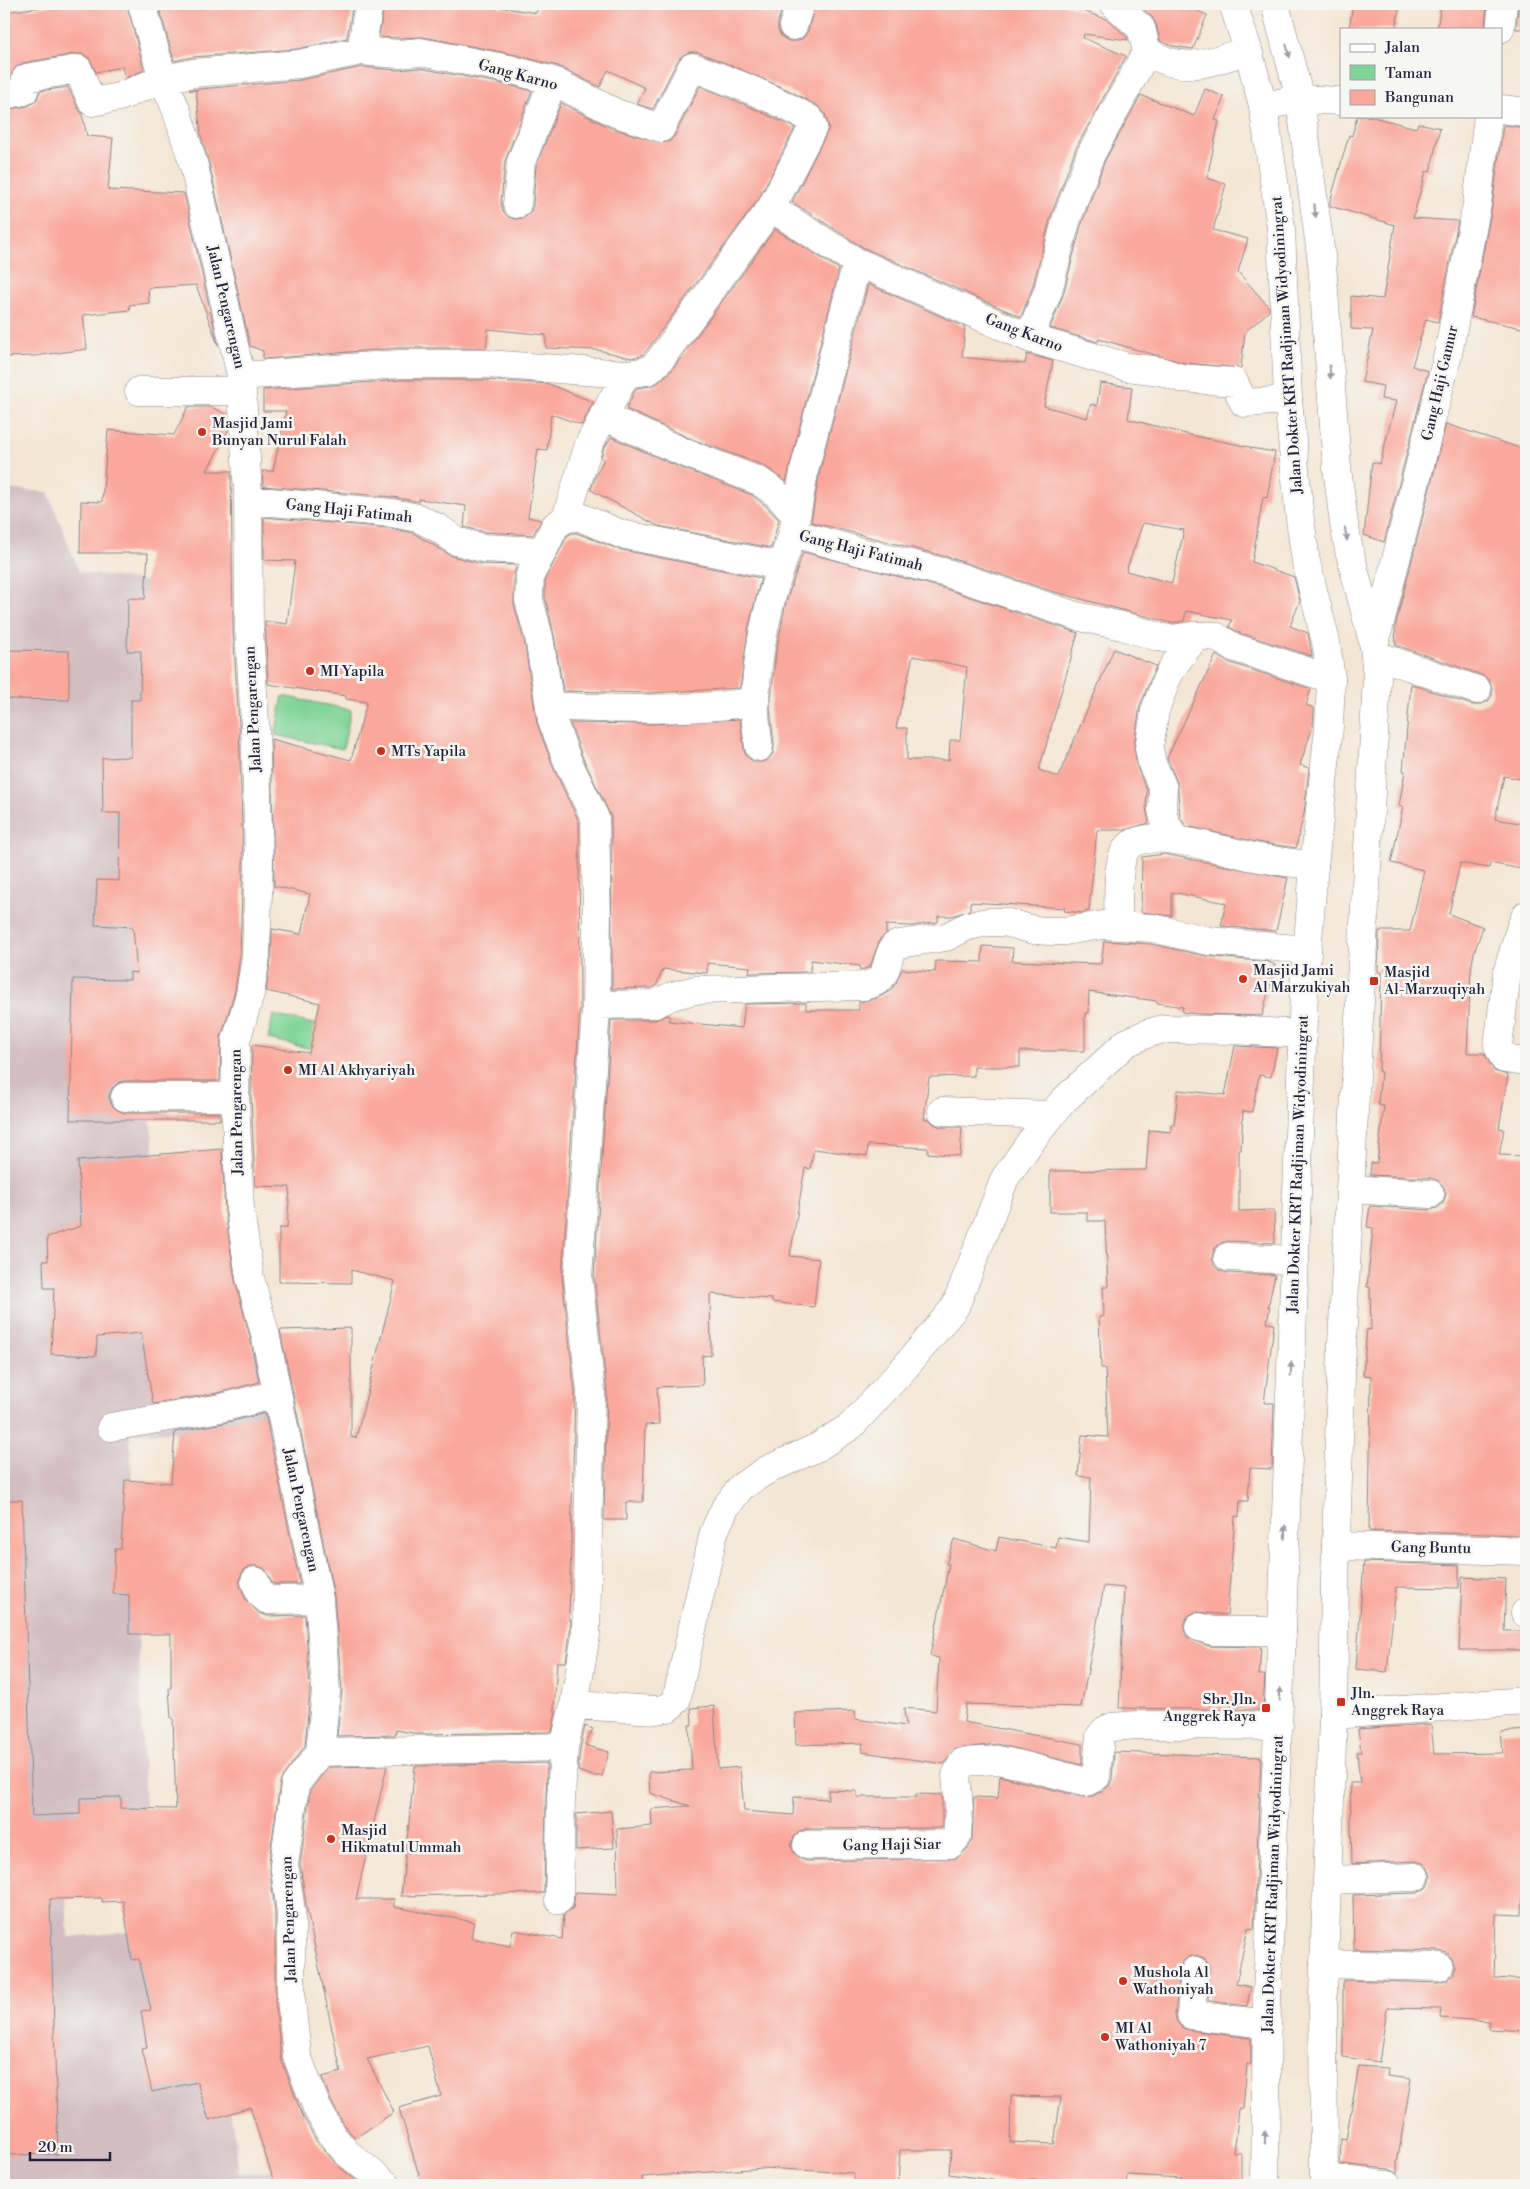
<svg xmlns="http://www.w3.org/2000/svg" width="1530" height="2189" font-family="'Libre Bodoni',serif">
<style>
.industrial{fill:#d2bec2}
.green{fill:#80d497;stroke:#517b69}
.building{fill:#faa89b;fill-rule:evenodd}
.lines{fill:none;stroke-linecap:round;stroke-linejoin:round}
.minor-casing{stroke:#8b8488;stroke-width:29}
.major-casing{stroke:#8b8488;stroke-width:29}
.minor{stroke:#fff;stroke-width:28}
.major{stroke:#fff;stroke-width:28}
.oneway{fill:#9c9ca7}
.poi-dot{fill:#c8321e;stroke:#f6f6f2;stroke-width:2}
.labels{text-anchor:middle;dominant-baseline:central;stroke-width:5;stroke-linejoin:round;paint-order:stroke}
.street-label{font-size:15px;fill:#22223b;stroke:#f6f6f2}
.poi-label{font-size:15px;fill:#22223b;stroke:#f6f6f2;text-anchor:start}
</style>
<rect width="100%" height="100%" fill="#f6f6f2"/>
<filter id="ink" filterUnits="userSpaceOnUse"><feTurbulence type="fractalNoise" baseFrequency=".02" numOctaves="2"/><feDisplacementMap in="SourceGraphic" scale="10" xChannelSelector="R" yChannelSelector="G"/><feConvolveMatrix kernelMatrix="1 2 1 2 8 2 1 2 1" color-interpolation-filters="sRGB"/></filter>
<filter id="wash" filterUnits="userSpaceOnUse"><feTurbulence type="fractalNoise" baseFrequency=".0096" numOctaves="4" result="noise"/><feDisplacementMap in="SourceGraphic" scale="20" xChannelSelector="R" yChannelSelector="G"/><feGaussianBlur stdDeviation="1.12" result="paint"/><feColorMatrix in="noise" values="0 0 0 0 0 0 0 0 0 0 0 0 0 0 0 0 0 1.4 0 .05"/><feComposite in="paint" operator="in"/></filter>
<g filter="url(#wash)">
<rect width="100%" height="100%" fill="#f4e6d4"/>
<path class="industrial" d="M4 489 48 492 79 572 216 591 154 995 150 1112 168 1301 237 1352 263 1347 282 1426 130 1434 146 1834 64 1842 68 1937 206 1926 239 2173 299 2169 303 2185H4Z"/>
<path class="green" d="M283 696 351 710 343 749 275 735Z
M273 1015 335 1029 329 1053 268 1039Z"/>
<g id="blocks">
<path class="building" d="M49 4H127L144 70 125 78 122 67 96 72 89 58 83 54H75L23 63 15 68 10 78 4 79V12L49 6Z
M158 4H353L347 38 297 49 193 57 174 61Z
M384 4H499V7L536 13 540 4H784L778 21V30L781 36 788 41H796L803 38 808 31 815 4H1064L1108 20 1127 37 1128 40 1084 34 1083 38 1126 56 1076 148 1051 216 1033 286 1021 317 864 248 792 202 829 128 825 114 818 106 788 90 728 64 697 52H690L683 55 678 60 653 109 637 104 645 88 608 70 600 87 558 66 512 54 423 37 399 38 379 37Z
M1137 4H1180L1207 15 1193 49 1173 46 1160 41 1156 24 1152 17Z
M1353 4H1400L1396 29H1349Z
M1441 4H1487L1485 29H1437Z
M1518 8 1526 10V29H1516Z
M362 67 398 70 419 68 505 84 532 91 505 161 501 203 503 211 508 217 515 219 524 218 530 213 533 205 536 166 561 103 611 128 663 143 670 141 675 135 700 86 746 105 795 128 758 200 647 350 641 356 631 358 598 350 546 348V335L488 329 486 348H399L263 359V351L250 346 209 163 201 136 196 90H189L300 80Z
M68 87 78 108 82 114 87 136 113 138 108 190 184 193 218 345 196 285 148 288 149 303 129 305 130 310 83 315 87 349 35 356 4 357V110L28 106 36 101 40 91Z
M1205 89 1224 97 1215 120 1219 121 1207 178 1226 184 1213 230 1248 239 1238 272 1269 307V311L1245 332 1241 368 1184 363 1099 339 1098 342 1050 328 1063 295 1081 226 1105 160 1141 95 1194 116Z
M1357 116H1369L1416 128 1418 123 1440 128 1430 172 1426 171 1413 218 1458 221 1438 322 1426 319 1412 366 1428 371 1384 542 1364 535 1372 462 1380 464 1396 401 1381 399 1383 386 1362 382 1373 330 1351 329V296L1383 299 1395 225 1330 206V202L1349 135 1352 136Z
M1503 125 1526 128V329L1471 317 1492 206Z
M775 229 839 269 786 482 765 466 689 438 626 409 636 388 650 386 658 383 672 370Z
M868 284 965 327 962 357 1025 364 1027 354 1053 361 1044 406 1087 418 1091 404 1097 406 1100 383 1132 387 1128 419 1190 435 1250 447V448L1275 452 1267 498 1263 497 1252 562 1294 577 1300 601 1290 626 1308 633 1312 656 1240 633 1229 627 1232 620 1186 611 1184 621 1171 623 1051 591 951 558 811 522 820 470ZM1143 523 1184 530 1172 583 1126 571Z
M401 380H486L549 384 593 402 582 425 551 414 547 450 538 449 528 517 541 520 533 535 485 532 464 527 466 506 419 499V502L393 497 263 486 262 471H273L286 411H263V390Z
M188 407H211L228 415 229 429 207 471H231L233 630 239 724 243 862 240 955 235 991 221 1037 220 1081H125L118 1083 112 1089 109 1097 111 1104 117 1110 125 1113H220V1120H70L73 979 130 980V972L137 973 133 927 95 925 97 880 119 881 120 813H103L102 758 131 757V700H140L141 651H127L128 598 145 599 148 553H80L81 501 102 502 108 430 174 435Z
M1446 424 1526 450V780L1504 776 1495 819 1526 824V870L1490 863 1489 868 1460 863 1449 914 1483 927 1474 953 1471 969 1467 1053H1484L1494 1071 1508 1075 1499 1128 1504 1129 1499 1155 1526 1156V1535L1369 1531 1371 1376 1363 1375 1367 1329 1371 1330 1370 1287H1367L1373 1228 1367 1227 1370 1206 1430 1210 1437 1208 1443 1203 1446 1194 1444 1187 1439 1181 1431 1178 1370 1175 1371 1163H1377L1384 1106 1378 1105 1381 1072H1379L1381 972H1378L1379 931H1410L1424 870 1391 863 1403 807 1399 806 1405 771H1403L1411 684 1472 705H1479L1488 701 1492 696V688L1489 680 1482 675 1396 645 1395 627Z
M611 437 677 466 752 495 765 505 779 520 771 548 658 526 591 490 596 475 604 459 601 458 603 450Z
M264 517 390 528 413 533 452 556 482 564 517 565 514 574V604L524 640 537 723 554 769 579 822 580 1008 562 1276 575 1393 569 1620H571L570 1634 566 1662H557L554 1711 556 1712 552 1732 418 1734 396 1730 395 1735 337 1736 342 1690 334 1596 280 1330 351 1328V1437L356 1438 395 1281 351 1270V1283L279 1282V1228H287L290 1187 255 1186 251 1097 252 1045 309 1053 320 1003 266 991 271 958 272 929 301 934 310 894 274 886 271 739 351 760 367 702 346 699V696L268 684 265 621 287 624 295 561 264 560Z
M572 533H577L618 549 761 578 748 630 740 688 652 693 563 691 554 635 545 598V579L567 536Z
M803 552 943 588 1078 633 1039 770 1058 777 1114 649 1156 666 1140 706 1134 746 1137 767 1147 791 1146 808 1149 823 1125 830H1097L1089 911 1082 913 1064 911 1065 908 970 902V910L952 916H938V922L912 926 886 925V934L880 939 870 967 861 970H860V966L811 960 810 972 749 973 750 967 707 963V973L663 969 656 986 651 988 612 989 611 817 582 756 570 723 653 724 740 719 744 749 746 756 754 762H762L768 760 773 753 774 745 770 707 776 652 786 602ZM913 656 967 667 960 740H950L949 760H907V728H896Z
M4 650 69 651V700L4 699Z
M1216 655 1228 662 1311 689 1306 705 1314 708 1313 726 1300 765 1309 768 1304 813 1296 848 1257 842 1186 826 1180 817 1177 782 1167 758Z
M1164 854 1288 878 1276 931 1221 926 1226 903 1172 892V916L1141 912 1142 857Z
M1104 941 1151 944 1206 956 1269 962 1275 965 1262 1016 1198 1014 1182 1012 1183 1007 1157 1003V1001L1089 992 1088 1013H1085V1051H1020V1067H974V1076L929 1077 924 1119H929L934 1124 941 1127H962L960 1156 928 1153V1148L868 1145 867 1156 814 1149 810 1169 805 1168 790 1256 819 1259 814 1307 772 1302V1299L710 1294 711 1355 702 1356 703 1385 657 1387 659 1424 645 1425 643 1502H626V1520H604L607 1392 594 1277 611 1020H655L668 1015 670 1016 668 1021 742 1028 745 1004 806 1003V1010H859V1002L877 998 890 991 896 983 902 969 935 972 936 961 982 962 983 946 1013 948 1012 961 1101 964Z
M1235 1046 1277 1048 1271 1077 1259 1075 1252 1112 1243 1111 1241 1150H1239V1211L1274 1210 1275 1243 1228 1241 1221 1243 1215 1248 1212 1257 1214 1265 1219 1270 1227 1273 1275 1275 1268 1307H1270L1267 1323 1274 1324 1264 1403H1274L1272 1469 1250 1468 1248 1501H1240L1239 1517 1235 1516 1227 1615 1195 1612 1188 1616 1184 1623V1630L1188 1638 1209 1646 1261 1647 1259 1675H1265L1263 1710 1119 1708 1124 1588 1104 1586 1081 1707 966 1704 964 1722 1082 1744V1765L997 1744 955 1749 944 1764 862 1752 863 1743 796 1745 795 1713 855 1711V1719L906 1726 904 1708 936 1711 939 1658 930 1656 949 1564H946L954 1539 996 1551 999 1537 1056 1548 1058 1537 1089 1542 1091 1477 1078 1476 1082 1435 1108 1437 1105 1368H1101L1099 1317 1104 1316 1103 1287H1108L1105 1221H1087V1212H1050V1171L1146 1170 1149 1130 1171 1132V1125H1174L1178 1090 1225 1095Z
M222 1149 225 1212 235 1280 250 1337 259 1382 218 1393 153 1404 141 1333 97 1337 96 1356 51 1354 54 1288H44L43 1261H48L47 1237 81 1226 78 1161Z
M265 1413 300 1584H273L265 1569 257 1566H250L243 1571 240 1578V1586L246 1600 259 1613 268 1616 305 1615 310 1691 305 1746 283 1776 280 1783 269 1862 275 1912V1999L281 2058 302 2114 317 2142 337 2165 362 2185H275L250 2107 209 2120 197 2082 152 2092 142 2049 147 2048 141 2011 151 2010 139 1959 132 1960 123 1901 102 1902V1898L50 1899 58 2154 4 2155V1500H22L32 1816 80 1814V1798L121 1797V1808L176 1809 173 1718H171L169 1688H171V1634H129V1595L113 1594 115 1549H121L125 1480 171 1483 175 1432 224 1423Z
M1364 1562 1459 1565V1588L1396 1587 1387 1672 1356 1669Z
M1462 1577 1506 1579 1504 1631H1526V1650H1459Z
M714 1706 718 1769 740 1767 744 1811 793 1815 794 1797 828 1799V1790L857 1791V1797H917L916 1794 942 1795V1828L806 1829 799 1832 794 1837 791 1846 794 1853 799 1858 807 1861 957 1858 969 1847 972 1839 974 1797 998 1798 1000 1776 1083 1797 1093 1796 1109 1786 1112 1779 1114 1752 1261 1757 1254 1927V1929L1248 1928 1236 1984 1251 1987 1247 2006 1208 2001 1209 1965 1204 1958 1196 1955 1188 1957 1182 1962 1180 1969 1175 2014 1177 2022 1181 2027 1189 2030 1251 2038V2064H1247L1243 2109H1239L1234 2153H1241V2185H1182V2178L1127 2175 1126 2185H1036V2180L999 2181 949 2174 951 2150H900L898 2185 854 2184V2173L763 2168 642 2177 643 2185H422L399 2108 441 2096 428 2046 367 2059 394 2112 355 2138 344 2125 331 2101 322 2077 341 2072 307 1910 300 1864 310 1791 328 1767 387 1766 356 1899H394V1907L474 1922 471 1938 510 1946 513 1930 562 1939 564 1914 573 1908 575 1892 618 1894 617 1829 652 1826 651 1809 690 1806 650 1793 649 1772 692 1770 689 1725H692L691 1708ZM1011 2096 1061 2097 1054 2144 1010 2142Z
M1431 1724 1434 1754 1503 1753 1501 1732 1526 1730V1885H1523L1522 1915 1496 1914 1494 1978 1526 1980V2031L1489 2029 1490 2021 1440 2018 1441 2009 1387 2008 1379 2062 1343 2057V1980L1439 1983 1447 1980 1453 1975 1455 1968 1452 1959 1447 1953 1440 1951 1354 1949 1353 1895 1416 1893 1423 1890 1429 1885 1431 1877 1428 1868 1423 1863 1415 1861 1352 1864 1350 1783H1360L1357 1752H1361L1358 1729Z
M585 1726 593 1729 585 1745 609 1752 602 1776H593L578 1771 580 1749Z
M547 1763 544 1893 401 1896 415 1766Z
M611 1811 614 1848 576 1850V1814Z
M1359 2066 1388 2068 1387 2076 1411 2079 1397 2163V2174L1389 2169 1340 2164 1341 2138 1346 2139Z"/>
</g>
</g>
<g filter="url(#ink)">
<use href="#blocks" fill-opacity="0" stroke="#8b8488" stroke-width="1"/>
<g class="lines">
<g class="minor-casing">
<path id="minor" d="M142 4 163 79 176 109 194 166 241 376 248 493 249 630 255 723 259 862 256 956 250 994 236 1041 235 1097 240 1210 250 1278 265 1333 319 1599 326 1691 320 1752 295 1785 284 1864 291 1911V1999L297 2056 317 2108 331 2134 347 2153 387 2185
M1114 4 1141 28 1147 51C1181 75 1213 62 1248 50
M793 26 800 4
M1500 29 1503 4
M361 51 369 4
M4 95 24 91 26 78 78 69 92 102 119 97 163 79 194 73 299 64 361 51 399 54 420 52 509 69 553 81 616 113 661 128 692 67C733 82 772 97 810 119L813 127 771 208 659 361 648 371 626 374 487 364H400L241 376
M1263 106 1300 99 1341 101
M1501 109 1526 112
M517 204 521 162 553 81
M771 208 857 262 1029 338 1127 367 1160 371 1181 378 1234 382 1244 403 1288 400
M1029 338 1048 291 1066 221 1091 154 1147 51
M139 391H242
M603 416 683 452 759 481 776 493 788 507 797 512
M248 500 392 513 418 518 440 529 456 541 483 548 543 551 555 526 566 518 580 517 621 534 781 566 793 533 805 467 857 262
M566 518 589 444 626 374
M793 533 861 552 947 573 1076 616 1122 626 1158 637 1171 639 1192 636H1215L1233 647 1331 679
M543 551 530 575 529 600 539 637 552 720 568 762 595 818 597 917 596 1009 578 1277 591 1392 586 1635 574 1705 564 1747 561 1798 559 1900
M1374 646 1448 354 1477 204 1488 116
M1376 655 1477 690
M550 706C618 710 687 711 755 702
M759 747C757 732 754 716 755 701 757 656 767 608 781 566
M1176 839 1165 823 1162 809 1163 788 1152 764 1149 748 1155 711 1166 680 1174 665 1196 636
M1526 915 1521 926 1507 973 1498 1046 1504 1059 1526 1062
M1118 925C1119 905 1116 871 1124 853 1138 820 1228 853 1254 857 1274 861 1294 863 1314 866
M596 1005 655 1004 672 996 695 990 864 986C891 980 883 965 894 946L899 944 946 937 968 926 988 922H1005L1034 930 1050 931H1065L1103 925 1153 928 1209 941 1307 950
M125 1097H235
M942 1111 1051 1115
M1350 1189 1430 1194
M1228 1257 1295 1260
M111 1427 221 1408 277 1394
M1336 1546 1526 1551
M255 1581 260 1594 268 1600 319 1599
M1525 1613H1526
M1199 1627 1213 1631H1282
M574 1705 656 1710 668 1708 676 1701 714 1532 725 1508 741 1487 767 1470 818 1447 851 1426 906 1366 955 1307 1005 1178 1031 1141 1063 1101 1126 1043 1146 1034 1163 1029 1233 1030 1302 1034
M1333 1715 1526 1701
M320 1752 564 1747
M807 1845 951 1844 957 1837 959 1808 956 1775 963 1762 998 1760 1022 1765 1086 1782 1096 1777 1100 1736 1105 1730 1112 1727 1137 1725 1279 1726
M1328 1880 1415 1877
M1324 1964 1439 1967
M1195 1971 1191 2015 1267 2024
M1324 2178 1387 2185"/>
</g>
<g class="major-casing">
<path id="major" d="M1233 4 1248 50 1263 106 1281 228 1288 400 1300 519 1306 562 1326 642 1331 679 1329 727 1314 866 1304 990 1282 1631 1267 1994 1265 2185
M1275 4 1300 99 1322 263 1337 467 1344 524 1349 550 1374 646 1377 677 1342 1343 1335 1579 1333 1715 1323 1995 1324 2185"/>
</g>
<use href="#minor" class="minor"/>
<use href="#major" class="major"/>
</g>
<defs><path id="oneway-solid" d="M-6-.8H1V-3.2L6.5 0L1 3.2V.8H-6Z" transform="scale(1.25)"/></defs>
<g class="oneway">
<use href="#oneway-solid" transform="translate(1288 51) rotate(75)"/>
<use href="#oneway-solid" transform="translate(1315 211) rotate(83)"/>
<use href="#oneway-solid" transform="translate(1330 372) rotate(86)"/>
<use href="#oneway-solid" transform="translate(1346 534) rotate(80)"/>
<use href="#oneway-solid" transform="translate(1291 1369) rotate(-88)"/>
<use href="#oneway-solid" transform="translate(1285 1532) rotate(-88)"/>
<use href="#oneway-solid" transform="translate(1280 1694) rotate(-88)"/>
<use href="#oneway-solid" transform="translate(1265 2137) rotate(-89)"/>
</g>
</g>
<g class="poi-dot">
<circle cx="202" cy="432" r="5"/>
<circle cx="310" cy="671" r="5"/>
<circle cx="381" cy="751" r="5"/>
<circle cx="1243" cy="979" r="5"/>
<rect x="1369" y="976" width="10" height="10" rx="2.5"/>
<circle cx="288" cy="1070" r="5"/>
<rect x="1336" y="1697" width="10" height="10" rx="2.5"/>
<rect x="1261" y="1703" width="10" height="10" rx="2.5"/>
<circle cx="331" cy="1839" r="5"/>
<circle cx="1123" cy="1981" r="5"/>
<circle cx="1105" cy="2037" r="5"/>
</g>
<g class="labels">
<g class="street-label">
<text transform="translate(518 75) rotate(15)">Gang Karno</text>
<text transform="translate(226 307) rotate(77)">Jalan Pengarengan</text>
<text transform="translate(1024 333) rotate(21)">Gang Karno</text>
<text transform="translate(1287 345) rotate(-94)">Jalan Dokter KRT Radjiman Widyodiningrat</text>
<text transform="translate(1440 383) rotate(-77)">Gang Haji Gamur</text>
<text transform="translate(349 511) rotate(6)">Gang Haji Fatimah</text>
<text transform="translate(861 551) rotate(14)">Gang Haji Fatimah</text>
<text transform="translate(253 709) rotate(-93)">Jalan Pengarengan</text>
<text transform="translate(237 1112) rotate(-91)">Jalan Pengarengan</text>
<text transform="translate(1298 1164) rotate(-88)">Jalan Dokter KRT Radjiman Widyodiningrat</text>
<text transform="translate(301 1510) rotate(78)">Jalan Pengarengan</text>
<text transform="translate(1431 1548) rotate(1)">Gang Buntu</text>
<text transform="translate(892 1845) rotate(-1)">Gang Haji Siar</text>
<text transform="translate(1273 1884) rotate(-88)">Jalan Dokter KRT Radjiman Widyodiningrat</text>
<text transform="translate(289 1919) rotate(-92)">Jalan Pengarengan</text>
</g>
<g class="poi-label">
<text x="212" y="423">Masjid Jami<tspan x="212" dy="17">Bunyan Nurul Falah</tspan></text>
<text x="320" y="671">MI Yapila</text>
<text x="391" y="751">MTs Yapila</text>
<text x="1253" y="970">Masjid Jami<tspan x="1253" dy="17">Al Marzukiyah</tspan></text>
<text x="1384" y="972">Masjid<tspan x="1384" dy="17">Al-Marzuqiyah</tspan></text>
<text x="298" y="1070">MI Al Akhyariyah</text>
<text x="1351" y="1693">Jln.<tspan x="1351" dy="17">Anggrek Raya</tspan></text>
<text x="1256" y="1699" text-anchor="end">Sbr. Jln.<tspan x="1256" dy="17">Anggrek Raya</tspan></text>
<text x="341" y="1830">Masjid<tspan x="341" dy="17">Hikmatul Ummah</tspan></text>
<text x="1133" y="1972">Mushola Al<tspan x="1133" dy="17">Wathoniyah</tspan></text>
<text x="1115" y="2028">MI Al<tspan x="1115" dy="17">Wathoniyah 7</tspan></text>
</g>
</g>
<rect width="1530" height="2189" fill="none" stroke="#f6f6f2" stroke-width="20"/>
<rect x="1340" y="28" width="162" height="90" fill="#f6f6f2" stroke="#a1a1a9"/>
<rect x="1350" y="44" width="25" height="8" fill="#ffffff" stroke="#a1a1a9"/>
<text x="1385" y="52" font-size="15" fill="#22223b">Jalan</text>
<rect x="1350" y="65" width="25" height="15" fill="#80d497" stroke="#a1a1a9"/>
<text x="1385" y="78" font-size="15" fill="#22223b">Taman</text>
<rect x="1350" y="90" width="25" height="15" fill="#faa89b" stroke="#a1a1a9"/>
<text x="1385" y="102" font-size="15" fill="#22223b">Bangunan</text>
<path d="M30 2152v8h80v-8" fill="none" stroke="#22223b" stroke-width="2.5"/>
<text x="38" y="2152" font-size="15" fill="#22223b" stroke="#f6f6f2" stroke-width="4" paint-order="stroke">20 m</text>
</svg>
